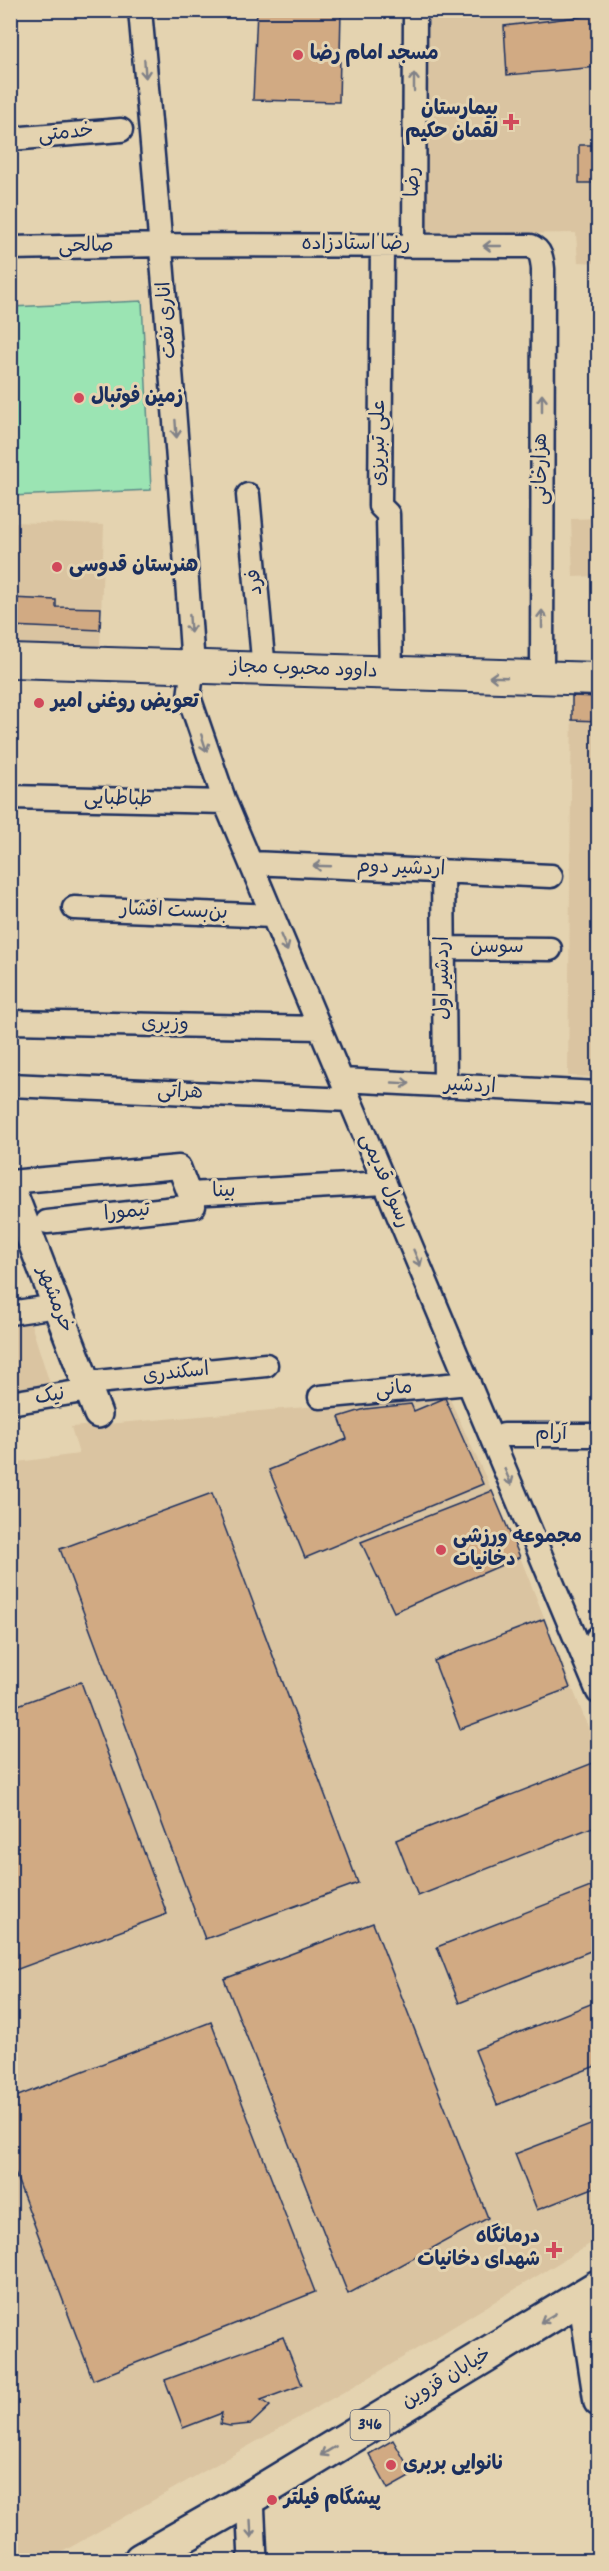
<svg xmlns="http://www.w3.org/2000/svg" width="609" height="2571" font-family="Dekko,'Playpen Sans Arabic',sans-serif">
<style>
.built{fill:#dac4a1}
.green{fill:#9be4b3;stroke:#5b8a88;stroke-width:1.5}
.building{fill:#d1aa83;stroke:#1b2f5e;stroke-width:1.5}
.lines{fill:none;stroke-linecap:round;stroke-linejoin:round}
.minor-casing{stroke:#1b2f5e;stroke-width:27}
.tertiary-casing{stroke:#1b2f5e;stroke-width:32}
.secondary-casing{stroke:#1b2f5e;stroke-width:36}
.primary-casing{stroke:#1b2f5e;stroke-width:38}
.minor{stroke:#e4d3b0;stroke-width:22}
.tertiary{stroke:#e4d3b0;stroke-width:27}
.secondary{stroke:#e4d3b0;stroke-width:32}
.primary{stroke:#e4d3b0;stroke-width:33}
.oneway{stroke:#808187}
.poi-dot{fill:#d1495b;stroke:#e4d3b0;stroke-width:2}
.labels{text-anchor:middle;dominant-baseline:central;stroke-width:6;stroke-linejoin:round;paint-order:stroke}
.shield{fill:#e4d3b0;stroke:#576077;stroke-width:1.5}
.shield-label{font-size:18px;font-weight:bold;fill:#1b2f5e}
.poi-label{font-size:20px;font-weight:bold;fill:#1b2f5e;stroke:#e4d3b0;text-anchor:start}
.street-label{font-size:20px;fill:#1b2f5e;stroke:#e4d3b0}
</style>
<rect width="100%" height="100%" fill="#e4d3b0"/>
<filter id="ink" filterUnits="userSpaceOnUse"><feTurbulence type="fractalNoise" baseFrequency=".0167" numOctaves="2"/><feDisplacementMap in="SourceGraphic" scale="12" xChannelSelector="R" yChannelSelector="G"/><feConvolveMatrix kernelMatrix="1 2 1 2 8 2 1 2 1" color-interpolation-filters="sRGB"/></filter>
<g filter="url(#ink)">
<path class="built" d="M423 11H598V263L578 262 576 233 422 235Z
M598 518V576L573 577 571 519Z
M10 522 104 525 100 649 11 646Z
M572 696 598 697V1077L568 1076Z
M30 1321 51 1387 11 1395V1324Z
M448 1395 492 1491 361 1542 394 1612 520 1557 598 1752V2239L377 2373 48 2560H10V1463L79 1454 71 1427Z"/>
<path class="green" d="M142 301 151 490 11 496V307Z"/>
<path class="building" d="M257 10H341L339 102 253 100Z
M594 10H598V67L507 75 504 26 594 15Z
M579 145H598V183H579Z
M10 598 56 600V607L101 608 100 630 10 626Z
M572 696 598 697V721L572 720Z
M445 1398 483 1484 305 1558 269 1470 347 1439 339 1417 365 1409 411 1404 414 1411Z
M492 1491 520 1557 394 1612 361 1542Z
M212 1493 358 1883 205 1939 60 1549Z
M544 1619 570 1688 460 1729 434 1661Z
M81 1682 167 1914 10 1972V1708Z
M598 1761V1825L418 1896 396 1840Z
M598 1884V1948L459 2003 437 1947Z
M373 1923 488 2218 348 2294 224 1979Z
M598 2001V2065L497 2105 475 2050Z
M211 2022 315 2292 93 2380 10 2160V2099Z
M598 2122V2186L537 2210 515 2154Z
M283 2337 302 2385 261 2400 270 2406 251 2424 230 2426 220 2424 222 2413 183 2428 165 2380Z
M393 2440 413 2475 388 2489 369 2454Z"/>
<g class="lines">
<g class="minor-casing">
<path id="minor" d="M140 10C160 229 178 447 193 666L189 697 225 802 598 1692
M10 139 121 130
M382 245 380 506 388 514 391 674
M414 245 415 10
M10 248 162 245 531 246C541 250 542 259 543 269L542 678
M248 495 264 670
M10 797 225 802
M251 863 551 876
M443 871 445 1086
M74 908 273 916
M444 948 550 949
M10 1022 320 1028
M342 1080 598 1093
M10 1085 350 1100
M10 1182 179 1167 194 1206 47 1222
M190 1194 385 1183
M10 1313 57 1306
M87 1383 266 1365
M320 1397 469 1383
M10 1403 89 1390
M504 1435H598
M597 1638H598"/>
</g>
<g class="tertiary-casing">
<path id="tertiary" d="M10 1185 98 1414
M582 2297 598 2402
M250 2498 253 2560"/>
</g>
<g class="secondary-casing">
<path id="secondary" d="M10 661 598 679"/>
</g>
<g class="primary-casing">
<path id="primary" d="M141 2560 250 2498 598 2287"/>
</g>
<use href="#minor" class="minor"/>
<use href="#tertiary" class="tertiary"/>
<use href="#secondary" class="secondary"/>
<use href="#primary" class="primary"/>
</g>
<defs><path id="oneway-shaft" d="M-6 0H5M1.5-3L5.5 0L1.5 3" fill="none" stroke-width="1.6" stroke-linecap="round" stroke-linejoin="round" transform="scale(1.5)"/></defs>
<g class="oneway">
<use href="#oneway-shaft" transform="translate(145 69) rotate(86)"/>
<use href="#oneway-shaft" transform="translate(414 82) rotate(-90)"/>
<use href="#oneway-shaft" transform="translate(492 246) rotate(-180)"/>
<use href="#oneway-shaft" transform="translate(542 403) rotate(-90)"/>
<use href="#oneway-shaft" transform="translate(176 429) rotate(86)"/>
<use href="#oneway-shaft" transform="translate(542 619) rotate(-90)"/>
<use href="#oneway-shaft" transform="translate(190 624) rotate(86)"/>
<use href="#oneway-shaft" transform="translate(498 677) rotate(-178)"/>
<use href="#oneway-shaft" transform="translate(204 743) rotate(72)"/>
<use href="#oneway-shaft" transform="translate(322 866) rotate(-178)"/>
<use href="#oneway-shaft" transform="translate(284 943) rotate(67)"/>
<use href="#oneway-shaft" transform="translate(401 1083) rotate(3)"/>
<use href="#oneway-shaft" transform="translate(417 1258) rotate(67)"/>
<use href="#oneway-shaft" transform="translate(508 1477) rotate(67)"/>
<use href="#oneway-shaft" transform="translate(548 2318) rotate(149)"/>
<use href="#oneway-shaft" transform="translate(328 2451) rotate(149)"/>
<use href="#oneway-shaft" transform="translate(251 2529) rotate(87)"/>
</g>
</g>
<g class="poi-dot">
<circle cx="298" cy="55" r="6"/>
<path d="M508 113h6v6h6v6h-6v6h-6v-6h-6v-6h6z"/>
<circle cx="79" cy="398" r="6"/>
<circle cx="57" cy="567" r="6"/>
<circle cx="39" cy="703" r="6"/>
<circle cx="441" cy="1550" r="6"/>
<path d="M551 2241h6v6h6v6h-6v6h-6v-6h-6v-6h6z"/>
<circle cx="391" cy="2465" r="6"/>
<circle cx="272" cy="2500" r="6"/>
</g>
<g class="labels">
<rect class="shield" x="350.5" y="2410" width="39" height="30" rx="4.5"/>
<g class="shield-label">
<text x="370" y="2425">346</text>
</g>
<g class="poi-label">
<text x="310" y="55">مسجد امام رضا</text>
<text x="498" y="110" text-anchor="end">بیمارستان<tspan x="498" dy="23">لقمان حکیم</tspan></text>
<text x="91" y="398">زمین فوتبال</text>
<text x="69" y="567">هنرستان قدوسی</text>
<text x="51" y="703">تعویض روغنی امیر</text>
<text x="453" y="1538">مجموعه ورزشی<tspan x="453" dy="23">دخانیات</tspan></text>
<text x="540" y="2238" text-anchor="end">درمانگاه<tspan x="540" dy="23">شهدای دخانیات</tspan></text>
<text x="403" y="2465">نانوایی بربری</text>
<text x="284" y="2500">پیشگام فیلتر</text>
</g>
<g class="street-label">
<text transform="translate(66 134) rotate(-5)">خدمتی</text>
<text transform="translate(414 182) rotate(-90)">رضا</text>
<text x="356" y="245">رضا استادزاده</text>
<text transform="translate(86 247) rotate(-1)">صالحی</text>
<text transform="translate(168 320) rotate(-94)">اناری تفت</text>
<text transform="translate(380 443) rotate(-90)">علی تبریزی</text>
<text transform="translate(542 469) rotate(-90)">هزارخانی</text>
<text transform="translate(256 582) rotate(-95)">فرد</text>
<text transform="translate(304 670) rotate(2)">داوود محبوب مجاز</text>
<text transform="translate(118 800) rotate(1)">طباطبایی</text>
<text transform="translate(401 869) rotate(2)">اردشیر دوم</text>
<text transform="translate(174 912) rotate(2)">بن‌بست افشار</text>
<text x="497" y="948">سوسن</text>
<text transform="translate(444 978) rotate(-90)">اردشیر اول</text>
<text transform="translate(165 1025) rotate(1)">وزیری</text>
<text transform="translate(470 1087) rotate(3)">اردشیر</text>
<text transform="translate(180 1093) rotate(2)">هراتی</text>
<text transform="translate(384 1181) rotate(67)">رسول قدیمی</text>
<text transform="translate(224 1192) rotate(-3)">بینا</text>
<text transform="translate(127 1213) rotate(-6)">تیمورا</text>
<text transform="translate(54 1300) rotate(69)">خرمشهر</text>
<text transform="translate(176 1374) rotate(-6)">اسکندری</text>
<text transform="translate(394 1390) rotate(-6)">مانی</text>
<text transform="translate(50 1397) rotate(-9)">نیک</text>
<text x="551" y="1435">آرام</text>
<text transform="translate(447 2379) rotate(-31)">خیابان قزوین</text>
</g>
</g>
<rect width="609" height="2571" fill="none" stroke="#e4d3b0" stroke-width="36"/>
<rect x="18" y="18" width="573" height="2535" fill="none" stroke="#1b2f5e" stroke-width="2" filter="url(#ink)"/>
</svg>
